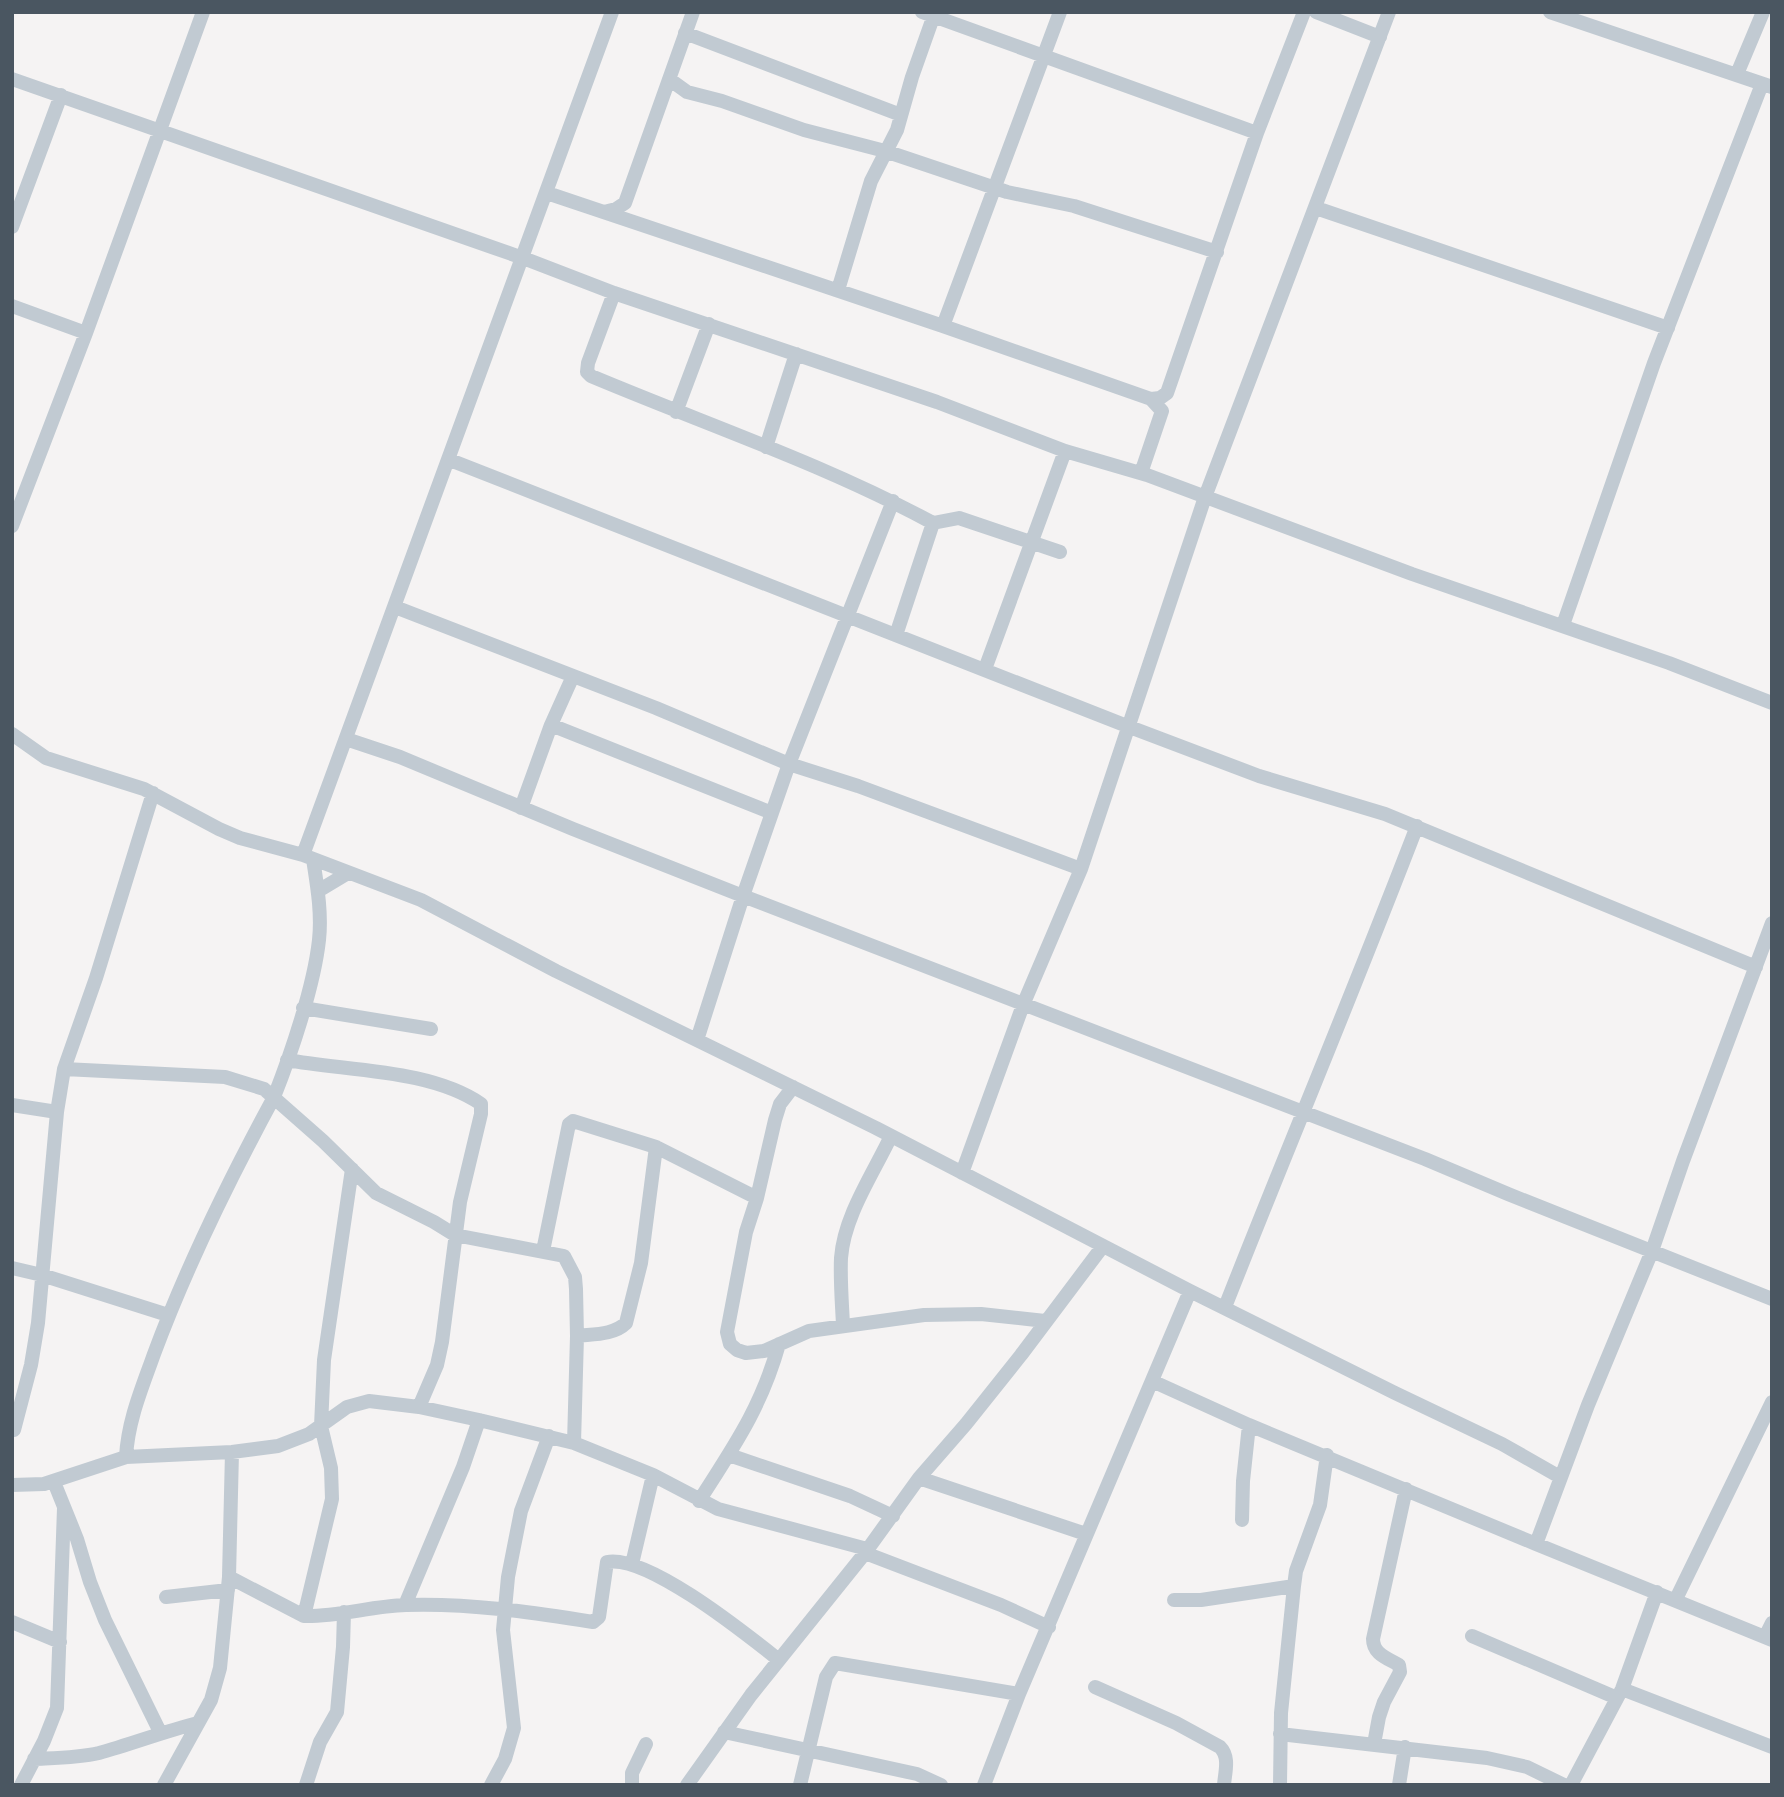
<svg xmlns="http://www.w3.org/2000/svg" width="1784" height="1797" font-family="'PT Sans Narrow',sans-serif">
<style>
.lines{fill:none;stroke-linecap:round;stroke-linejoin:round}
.minor{stroke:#c1cad2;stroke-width:14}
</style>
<rect width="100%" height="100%" fill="#f5f3f3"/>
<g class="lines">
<path class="minor" d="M922 12 1257 133
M1316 12 1380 37
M1550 12 1772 87
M685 33 901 115
M1737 74 1763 12
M12 79 523 258 614 293 937 402 1065 451 1147 475 1412 574 1669 663 1772 703
M669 79 687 92 722 101 804 130 885 151 1007 192 1074 206 1217 252
M547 193 943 326 1151 399
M1316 208 1668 328
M604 212 616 209 625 203 693 12
M12 227 61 95
M838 290 871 181 897 130 912 77 935 12
M614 293 588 363 587 372 591 376C705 424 824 464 933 523L959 518 1060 552
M12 306 86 333
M943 326 1060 12
M676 412 709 324
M766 447 796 354
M450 460 1127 726 1259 776 1385 814 1756 967
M1141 473 1162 411 1151 399 1160 398 1167 393 1257 133 1304 12
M12 526 86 333 203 12
M395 607 656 708 789 764 858 786 1081 869
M1563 625 1654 363 1762 84
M896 635 933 523
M985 669 1065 451
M551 725 772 813
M12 734 46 758 144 789 219 829 240 838 303 855 421 900 556 971 876 1128 1190 1291 1395 1393 1502 1444 1560 1477
M346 739 400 757 573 829 743 896 1425 1159 1508 1194 1772 1299
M521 808 551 725 573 676
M303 855 612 12
M318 891 348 873
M1772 923 1683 1161 1652 1251 1588 1405 1536 1544 1772 1640
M303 1008 431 1029
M697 1040 743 896 789 764 893 501
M287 1060C347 1071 430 1069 481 1104V1114L460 1202 442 1342 437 1365 419 1407
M64 1069 225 1077 264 1089 323 1141 376 1193 434 1222 455 1235 564 1256 575 1277 576 1289 577 1336 574 1443
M793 1087 780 1104 775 1120 757 1198 746 1232 727 1332 730 1344 737 1350 746 1353 764 1351 809 1331 924 1315 981 1314 1045 1321
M12 1105 57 1112
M962 1173 1023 1005 1081 869 1205 497 1389 12
M543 1251 569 1124 573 1121 656 1147 757 1198
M12 1268 42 1275 168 1315
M1225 1307C1288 1147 1355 988 1417 826
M843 1325C842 1303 840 1280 841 1258 844 1216 873 1174 891 1136
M577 1336C593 1334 614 1335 626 1323L641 1263 656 1147
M1152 1381 1249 1425 1536 1544
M14 1430 31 1365 38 1323 57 1112 64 1069 96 978 153 793
M729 1455 850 1496 893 1516
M126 1457C128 1420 142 1388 154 1354 187 1265 229 1180 274 1097 291 1054 314 986 319 940 322 913 317 885 313 859
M919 1478 1086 1534
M54 1482 77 1539 90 1582 105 1620 160 1732
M12 1485 44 1484 126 1457 232 1452 278 1446 309 1434 347 1407 369 1401 419 1407 479 1420 574 1443 653 1475 718 1509 867 1549
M699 1501C734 1446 761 1408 779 1344
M1242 1520 1243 1481 1249 1425
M865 1553 1001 1605 1049 1627
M632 1564 653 1475
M229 1577 304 1616C338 1617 371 1606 406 1605 469 1603 531 1612 593 1622L599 1617 607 1562C647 1554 746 1634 779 1660
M166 1597 228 1590
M1676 1599 1772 1402
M1174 1600H1201L1294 1586
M405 1605 463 1467 479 1420
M304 1616 332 1499 331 1468 321 1426 324 1360 352 1169
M12 1622 60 1642
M1472 1636 1617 1698
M1765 1637 1772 1623
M1095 1687 1176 1723 1220 1747C1230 1757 1225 1772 1224 1785
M1622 1689 1772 1747
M724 1732 917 1774 941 1785
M1280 1734 1487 1758 1527 1767 1564 1785
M1374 1744 1379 1717 1384 1702 1400 1672 1399 1665C1387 1658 1373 1654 1373 1639L1406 1489
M34 1759C55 1758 78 1758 99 1753 132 1744 165 1731 198 1723
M21 1785 44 1741 57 1708 64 1508
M164 1785 211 1700 220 1668 229 1577 232 1452
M306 1785 320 1742 337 1712 343 1647 344 1612
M491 1785 505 1759 514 1728 503 1630 508 1577 521 1511 549 1436
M632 1785V1773L646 1744
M687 1785 751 1695 865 1553 919 1478 966 1424 1021 1355 1103 1246
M800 1785 826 1677 835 1663 1019 1694
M984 1785 1019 1694 1190 1291
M1280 1785 1281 1713 1294 1586 1296 1571 1320 1505 1327 1455
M1399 1785 1405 1747
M1571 1785 1622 1689 1657 1592"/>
</g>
<rect width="1784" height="1797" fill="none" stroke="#4a5661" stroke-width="28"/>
</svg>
